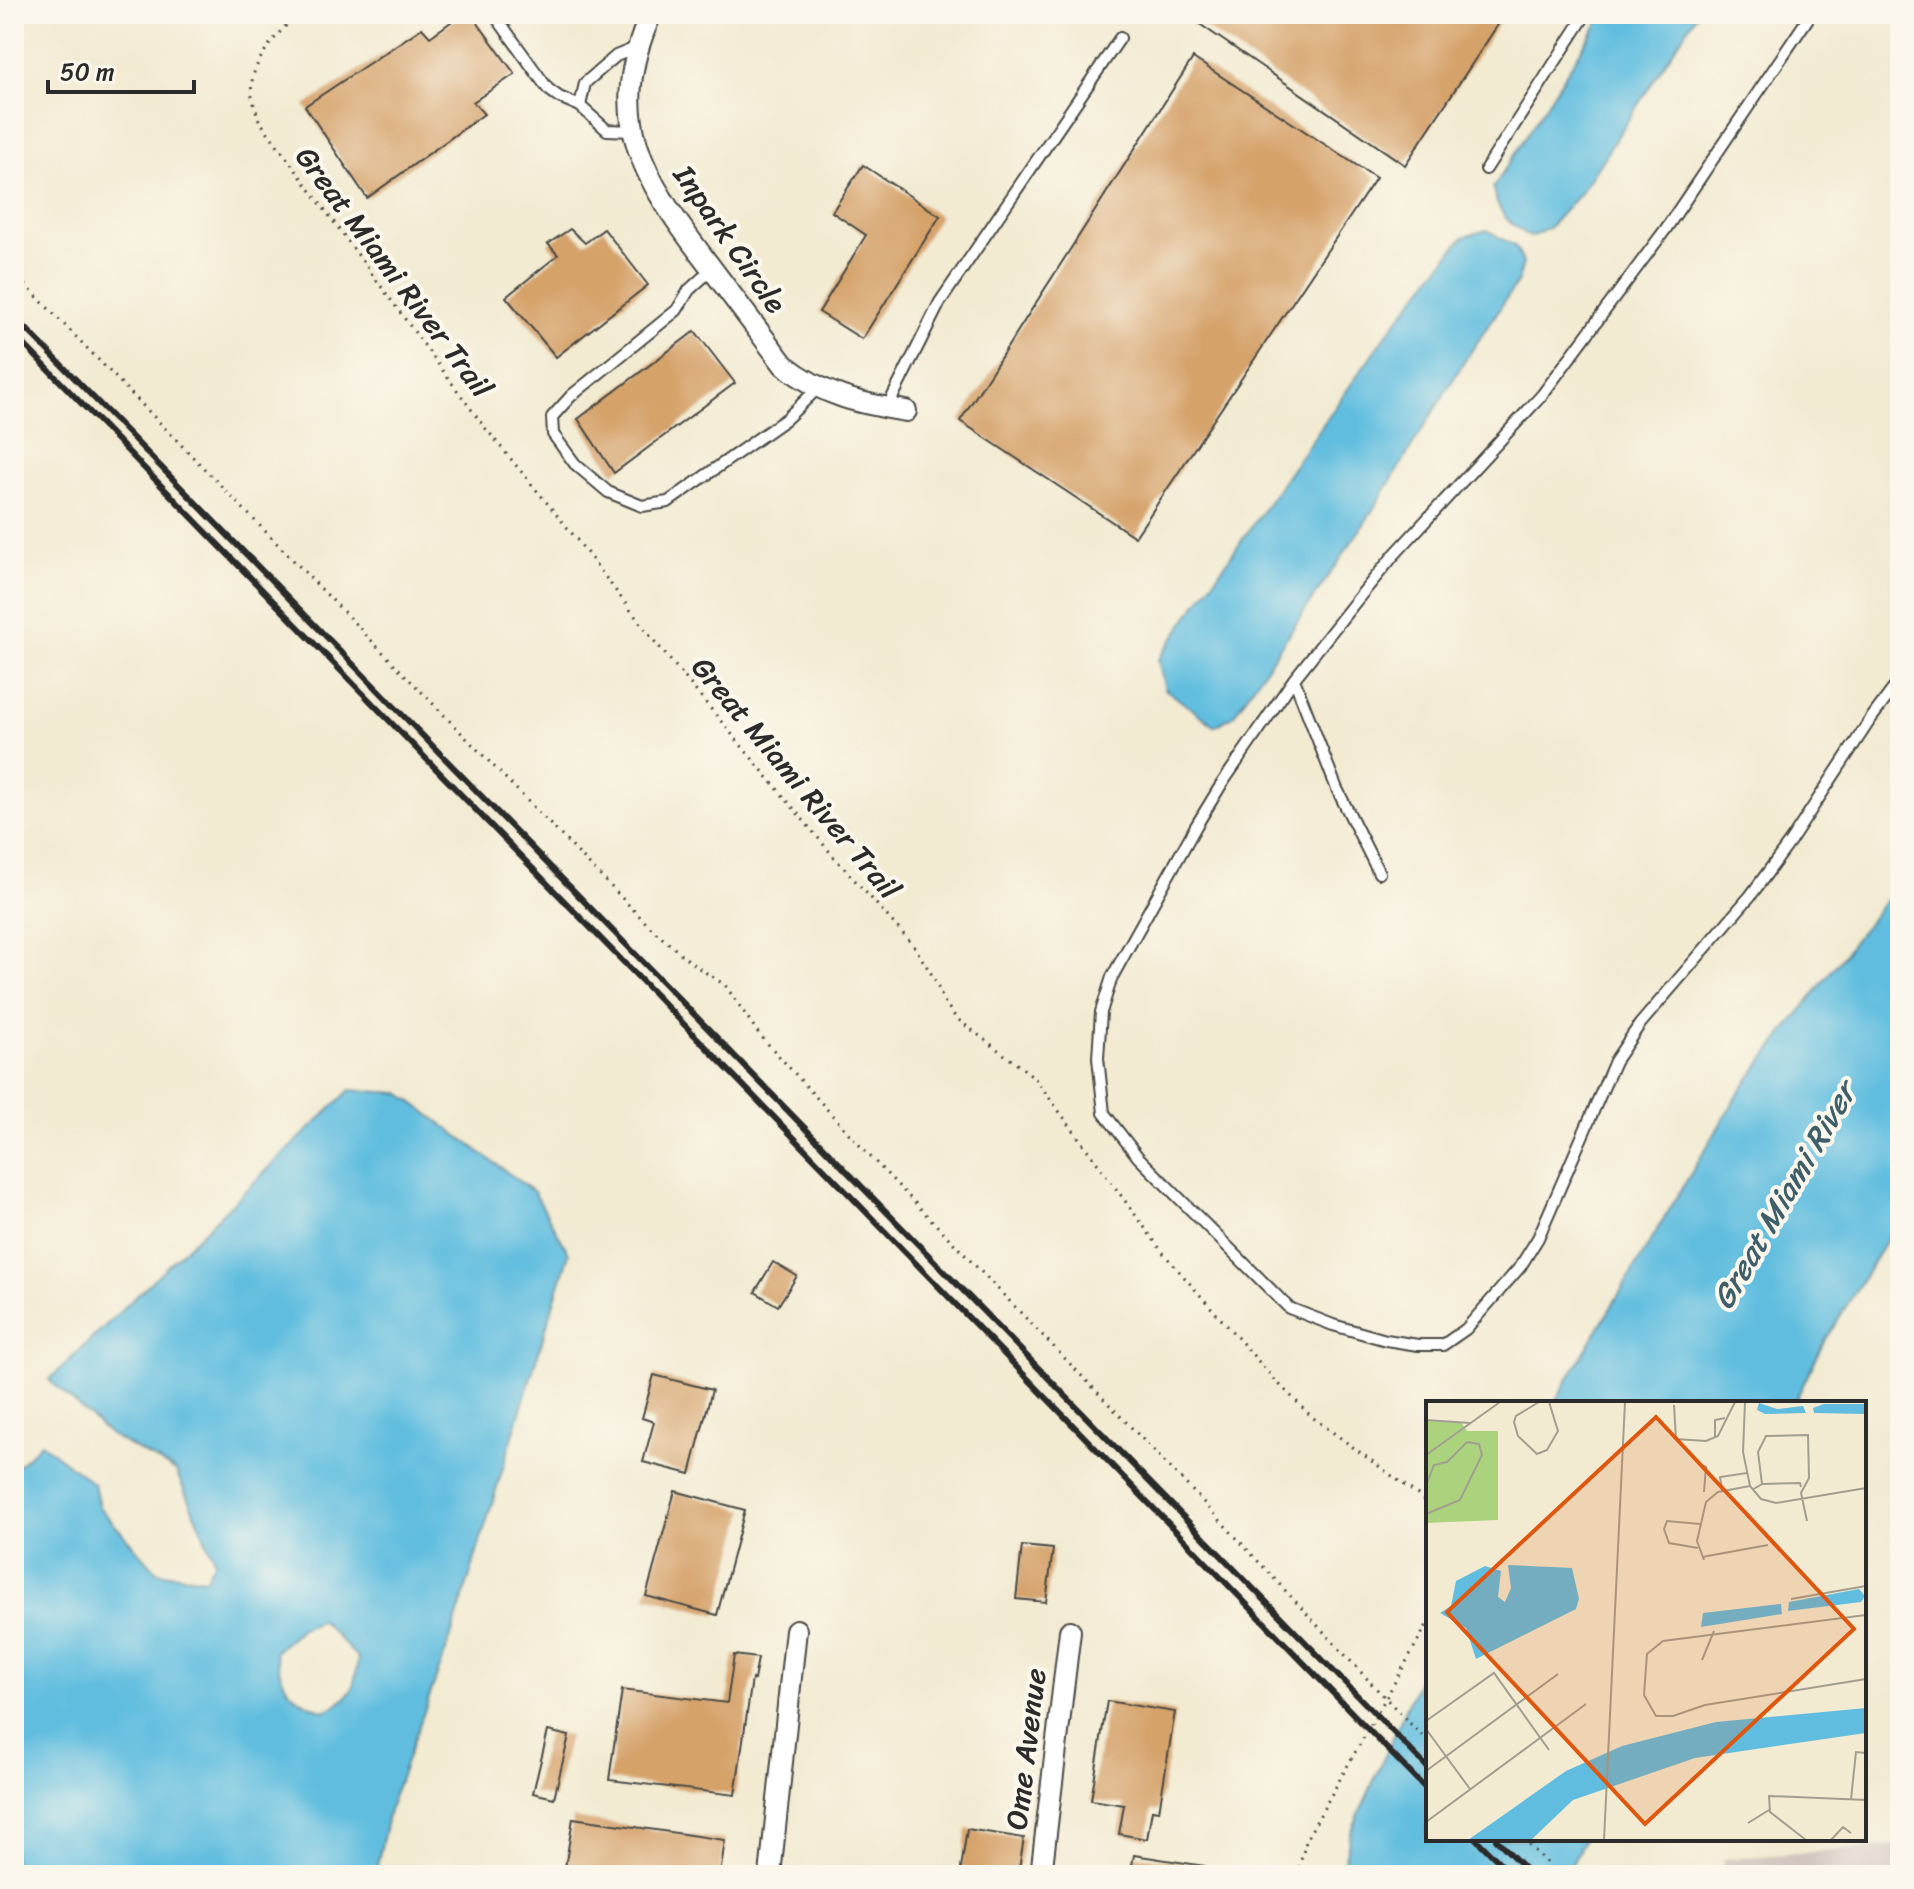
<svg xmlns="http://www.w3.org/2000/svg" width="1914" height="1889" font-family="Sriracha,sans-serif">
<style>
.industrial{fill:#cec1ba}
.water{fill:#61bddf;stroke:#467485;stroke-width:2;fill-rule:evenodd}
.building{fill:#d5a26a}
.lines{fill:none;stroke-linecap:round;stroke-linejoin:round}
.lane-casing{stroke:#494844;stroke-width:14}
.street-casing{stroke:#494844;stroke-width:24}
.path{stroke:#494844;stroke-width:3;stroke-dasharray:2 6;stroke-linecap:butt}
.lane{stroke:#fff;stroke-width:10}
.street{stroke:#fff;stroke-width:20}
.rail{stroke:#2b2b2b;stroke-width:6}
.path-bridge{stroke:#494844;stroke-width:3;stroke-dasharray:2 6;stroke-linecap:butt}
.labels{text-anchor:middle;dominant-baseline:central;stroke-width:8;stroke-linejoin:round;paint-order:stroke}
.street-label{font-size:30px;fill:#2b2b2b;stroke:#fbf7ec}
.water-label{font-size:32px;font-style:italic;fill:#3e5e6a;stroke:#fbf7ec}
.inset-road{fill:none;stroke:#a29e8f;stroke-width:2}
.view{fill:#df570e;fill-opacity:0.15;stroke:#df570e;stroke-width:4}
.inset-edge{fill:none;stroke:#2b2b2b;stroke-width:4}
</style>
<rect width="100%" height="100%" fill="#fbf7ec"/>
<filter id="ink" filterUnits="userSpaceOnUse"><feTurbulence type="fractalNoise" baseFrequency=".0125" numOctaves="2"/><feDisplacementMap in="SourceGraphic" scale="16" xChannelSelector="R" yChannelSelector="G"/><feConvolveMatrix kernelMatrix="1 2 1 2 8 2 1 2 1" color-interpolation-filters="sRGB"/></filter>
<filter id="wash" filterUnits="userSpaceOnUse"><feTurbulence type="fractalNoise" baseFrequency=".006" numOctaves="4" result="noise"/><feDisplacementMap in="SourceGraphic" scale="32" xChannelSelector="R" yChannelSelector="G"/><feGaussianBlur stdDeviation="1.8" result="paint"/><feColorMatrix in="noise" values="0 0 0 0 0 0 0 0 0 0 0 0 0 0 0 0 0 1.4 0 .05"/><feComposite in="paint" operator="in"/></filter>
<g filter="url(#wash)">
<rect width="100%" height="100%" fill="#f2ead1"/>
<path class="industrial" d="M1900 1845V1875H1723V1859Z"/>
<path class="water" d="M1604 14H1697L1582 191 1549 228 1530 237C1510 223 1497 214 1493 188Z
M1487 230 1516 247 1523 263 1518 281 1464 362 1366 521 1233 716 1215 726 1165 689 1158 660 1385 336 1463 237Z
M1900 881V1218L1823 1344 1794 1403H1554L1742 1088Z
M350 1090 400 1093 534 1192 569 1253 451 1637 390 1806 375 1875H186L164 1867 83 1870 74 1875H14V1470L41 1443 94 1484 99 1507 157 1572 205 1579 215 1561 176 1471 110 1435 49 1380ZM321 1620 358 1658C355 1689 352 1699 324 1711 288 1697 283 1689 275 1652L301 1628Z
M1428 1659V1839H1584L1567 1875H1341L1351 1832Z"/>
<g id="blocks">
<path class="building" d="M462 14H471L515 74 473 102 484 114 367 198 305 106 422 28 430 37Z
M1185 14H1505L1405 165Z
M1193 58 1376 178 1135 537 960 421Z
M863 165 940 216 862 339 819 312 866 235 832 212Z
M570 229 585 243 604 229 648 285 556 357 506 297 558 255 548 244Z
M695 331 735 383 614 473 578 419Z
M773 1262 797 1276 778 1306 755 1292Z
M654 1375 712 1390 690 1474 643 1462 654 1422 642 1418Z
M675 1491 745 1510 717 1615 646 1596Z
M1022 1546 1053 1549 1046 1602 1016 1599Z
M734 1655 758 1658 754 1680 752 1679 735 1795 609 1780 622 1690 727 1703Z
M1107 1701 1175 1712 1159 1811 1152 1810 1147 1839 1119 1834 1124 1805 1091 1800Z
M548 1731 569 1736 554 1798 533 1793Z
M573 1818 725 1840 720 1875H564Z
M967 1829 1024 1838 1018 1875H960Z
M1134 1855 1205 1866 1204 1875H1130Z"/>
</g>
</g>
<g filter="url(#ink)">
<use href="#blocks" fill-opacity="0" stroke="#494844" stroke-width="2"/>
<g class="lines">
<g class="lane-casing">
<path id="lane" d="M494 14 548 89 559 97 580 106
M1811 14 1665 230 1542 395 1394 555 1356 601 1294 679 1221 785 1196 826 1112 977 1101 1012 1098 1058 1104 1113 1138 1157 1289 1308 1333 1325 1386 1340 1418 1345H1443L1466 1329 1520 1267 1538 1238 1615 1061 1640 1024 1751 895 1790 842 1870 720 1900 680
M633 131 607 130 580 106 585 83 616 56 638 47
M1486 169 1586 14
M712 269 689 290 677 310 571 396 552 417 553 434 575 464 608 492 642 506 668 502 786 419 818 388
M887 408 940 302 1120 38
M1294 679 1337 789 1379 873"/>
</g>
<g class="street-casing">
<path id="street" d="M651 14C604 119 643 178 706 261 732 296 758 330 784 365 824 396 858 403 906 411
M770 1875 796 1630
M1041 1875 1070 1631"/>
</g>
<path class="path" d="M297 14C277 35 247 64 252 96 253 104 257 112 259 120L482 424 571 532 651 637 834 857 914 946 934 978 943 1000 956 1018 1034 1077 1164 1254 1274 1379 1312 1417 1422 1498 1428 1507
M14 273 653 930 694 965 725 985 759 1034 862 1148 1206 1505 1371 1683
M1523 1839 1559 1875
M1297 1875 1307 1838 1428 1623"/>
<use href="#lane" class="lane"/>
<use href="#street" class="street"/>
<path class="rail" d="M14 316 1428 1768
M14 334 1428 1791
M1476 1839 1512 1875
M1496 1839 1531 1875"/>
<path class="path-bridge" d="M1371 1683 1428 1742"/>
</g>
</g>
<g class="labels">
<g class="street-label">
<text transform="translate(730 239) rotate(55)">Inpark Circle</text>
<text transform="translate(394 272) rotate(53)">Great Miami River Trail</text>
<text transform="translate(796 778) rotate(50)">Great Miami River Trail</text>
<text transform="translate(1026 1749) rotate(-83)">Ome Avenue</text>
</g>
<g class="water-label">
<text transform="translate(1784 1196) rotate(-60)">Great Miami River</text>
</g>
</g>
<g transform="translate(1426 1401)">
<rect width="440" height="440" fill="#f2ead1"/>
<path d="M0 20 35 21 41 30H72V119L0 122Z" fill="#abd37e"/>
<path d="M333 2 351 8 377 5 380 12 339 13 331 9ZM398 3H440V13L388 12 387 7ZM82 164 146 167 153 198 150 208 50 258 40 227 14 212 25 205 30 180 59 165 75 170 72 196 79 201 85 187ZM433 188 439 195 435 201 362 210 363 201ZM355 203 356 213 275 226 277 212ZM440 307V332L269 357 147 399 105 439H42L140 370 196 345 290 321Z" fill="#61bddf"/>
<path class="inset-road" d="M113 1 90 15 88 21 92 35 111 53 121 49 132 30 123 1M319 1 317 51 324 85 335 98 350 102 440 87M248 4 250 38 280 40 292 35 309 1M0 19 44 22M289 36V19L299 17M0 54 74 1M273 63 280 66 278 91M336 83 374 82 375 86M0 85 8 64 21 61 41 41 53 43 56 54 34 99 0 113M296 89 294 76 321 72M326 89 336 83 332 51 340 35 382 34 383 77 375 92 381 120M272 147 243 142 238 128 241 120 274 123M276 156 342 144M278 159 271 140 280 101 292 91 324 85M365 198 440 185M440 214 237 240 221 253 218 294 230 315H247L279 304 440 278M276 259 288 230M0 320 68 272 123 349M0 328 44 388M0 370 132 273M425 398 430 351 440 352M0 421 160 303M322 422 343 409M178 439 199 1M380 439 344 411 343 395 440 399M405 439 417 426 425 432"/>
<path class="view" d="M230 16 428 228 219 423 21 211Z"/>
<rect width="440" height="440" class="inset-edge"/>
</g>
<rect width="1914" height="1889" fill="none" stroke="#fbf7ec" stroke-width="48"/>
<path d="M48 80v12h146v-12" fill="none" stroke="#2b2b2b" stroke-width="4"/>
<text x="60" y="80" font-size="24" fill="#2b2b2b" stroke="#fbf7ec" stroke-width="6" paint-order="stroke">50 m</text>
</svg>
